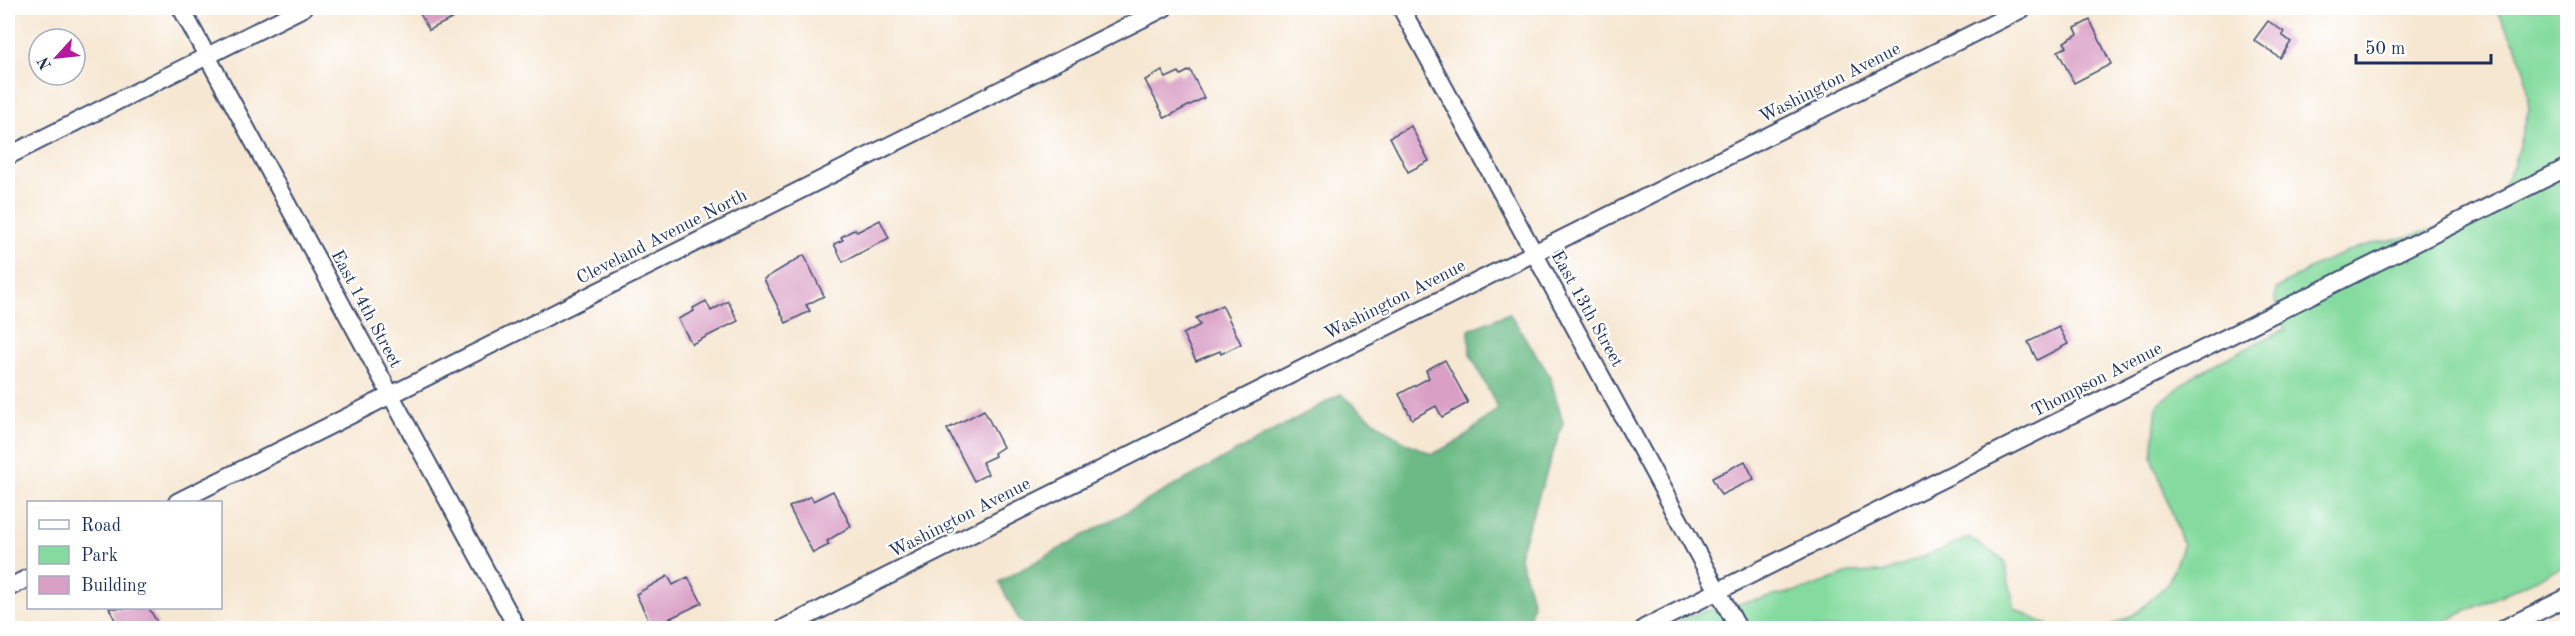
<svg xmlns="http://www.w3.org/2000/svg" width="2575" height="636" font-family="'Old Standard TT',serif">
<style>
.green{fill:#85db9f;stroke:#50857e;stroke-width:1.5}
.forest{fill:#6cbb86;stroke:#447572;stroke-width:1.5}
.building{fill:#d99fc5}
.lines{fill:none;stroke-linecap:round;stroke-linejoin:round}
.minor-casing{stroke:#3c4b6f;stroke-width:20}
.minor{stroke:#fff;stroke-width:16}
.labels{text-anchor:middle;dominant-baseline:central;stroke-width:4.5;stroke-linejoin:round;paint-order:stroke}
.street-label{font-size:18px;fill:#1b2f5e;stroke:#fff}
</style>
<rect width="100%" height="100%" fill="#fff"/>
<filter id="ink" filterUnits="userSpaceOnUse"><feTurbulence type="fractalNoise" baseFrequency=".0167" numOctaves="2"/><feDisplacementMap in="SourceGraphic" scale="12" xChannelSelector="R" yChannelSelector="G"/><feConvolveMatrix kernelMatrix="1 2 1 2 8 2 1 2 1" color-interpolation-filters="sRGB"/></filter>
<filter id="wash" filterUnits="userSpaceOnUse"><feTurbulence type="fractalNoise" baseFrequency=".008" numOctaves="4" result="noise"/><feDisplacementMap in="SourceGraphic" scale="24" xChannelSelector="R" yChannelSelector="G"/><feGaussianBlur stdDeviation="1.35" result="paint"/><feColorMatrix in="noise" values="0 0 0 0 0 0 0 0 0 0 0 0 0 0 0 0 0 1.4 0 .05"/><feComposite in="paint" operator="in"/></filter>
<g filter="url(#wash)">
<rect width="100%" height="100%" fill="#f6e7d2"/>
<path class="green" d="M2495 8H2567V565L2430 628H2107L2138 612 2168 583 2183 544 2152 457 2157 405 2199 372 2285 329 2275 299 2276 289 2320 263 2362 246 2410 236 2451 224 2497 199 2513 166 2529 110 2525 73 2515 44Z
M1969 538 2004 560 2015 609 2053 628H1662L1701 612 1806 589 1849 573 1885 572Z"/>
<path class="forest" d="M1509 313 1550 376 1563 423 1519 555 1533 604 1527 628H1027L1019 620 999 582 1341 394C1370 418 1397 442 1433 454L1462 439 1498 408 1470 354 1469 330Z"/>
<g id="blocks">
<path class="building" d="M417 8H474L429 30Z
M2090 20 2111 64 2074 83 2058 51 2067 47 2064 42 2078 34 2075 28Z
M2268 21 2284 32 2282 35 2291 42 2280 58 2254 40Z
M1190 70 1204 98 1165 118 1145 80 1162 71 1166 78 1179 72 1181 75Z
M1411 126 1429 161 1408 172 1390 137Z
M880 220 889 238 843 262 834 244 843 240 841 237 855 229 857 232Z
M804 255 824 296 806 305 810 311 786 323 764 279Z
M706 301 711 311 728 301 738 321 692 344 678 319 694 311 693 308Z
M1222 305 1241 344 1221 354 1220 351 1196 361 1183 334 1200 325 1196 318Z
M2059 327 2068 344 2037 360 2028 342Z
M1445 360 1468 403 1442 417 1436 406 1412 419 1399 394 1429 378 1426 370Z
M984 410 1003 447 994 453 995 456 982 462 988 474 974 481 947 429Z
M1745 461 1754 479 1721 495 1712 478Z
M833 491 851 526 827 541 829 545 813 553 789 507 811 496 813 501Z
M668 576 673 585 688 577 702 603 652 627 636 594Z
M109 608H149L158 624 148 628H119Z"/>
</g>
</g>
<g filter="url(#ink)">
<use href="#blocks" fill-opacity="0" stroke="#3c4b6f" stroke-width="1.5"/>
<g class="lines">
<g class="minor-casing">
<path id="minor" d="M181 8 517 628
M1401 8 1738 628
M8 156 303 8
M177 502 1164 8
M8 588 28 578
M784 628 2024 8
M1644 628 2568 167
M2505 628 2568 597"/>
</g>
<use href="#minor" class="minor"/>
</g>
</g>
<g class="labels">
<g class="street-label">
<text transform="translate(1830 83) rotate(-27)">Washington Avenue</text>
<text transform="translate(662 237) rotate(-27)">Cleveland Avenue North</text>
<text transform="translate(1395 300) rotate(-27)">Washington Avenue</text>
<text transform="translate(366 309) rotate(62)">East 14th Street</text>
<text transform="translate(1587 309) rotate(61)">East 13th Street</text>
<text transform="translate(2097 380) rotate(-27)">Thompson Avenue</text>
<text transform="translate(960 518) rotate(-27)">Washington Avenue</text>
</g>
</g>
<rect width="2575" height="636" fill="none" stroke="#fff" stroke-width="30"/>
<rect x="27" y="501" width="195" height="108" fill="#ffffff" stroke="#a4acbf" stroke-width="1.5"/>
<rect x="39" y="520" width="30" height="9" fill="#ffffff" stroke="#a4acbf" stroke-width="1.5"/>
<text x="81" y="531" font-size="18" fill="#1b2f5e">Road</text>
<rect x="39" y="546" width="30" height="18" fill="#85db9f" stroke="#a4acbf" stroke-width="1.5"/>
<text x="81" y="561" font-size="18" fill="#1b2f5e">Park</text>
<rect x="39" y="576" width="30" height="18" fill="#d99fc5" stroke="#a4acbf" stroke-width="1.5"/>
<text x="81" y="591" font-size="18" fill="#1b2f5e">Building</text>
<g transform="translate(57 57) rotate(243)"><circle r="28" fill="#ffffff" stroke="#a4acbf" stroke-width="1.5"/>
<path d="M0-4.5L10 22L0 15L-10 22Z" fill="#b5179e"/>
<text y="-9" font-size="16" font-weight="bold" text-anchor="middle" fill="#1b2f5e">N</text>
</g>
<path d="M2356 54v9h135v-9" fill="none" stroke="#1b2f5e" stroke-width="3"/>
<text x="2365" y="54" font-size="18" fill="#1b2f5e" stroke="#ffffff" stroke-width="4.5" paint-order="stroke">50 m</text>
</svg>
